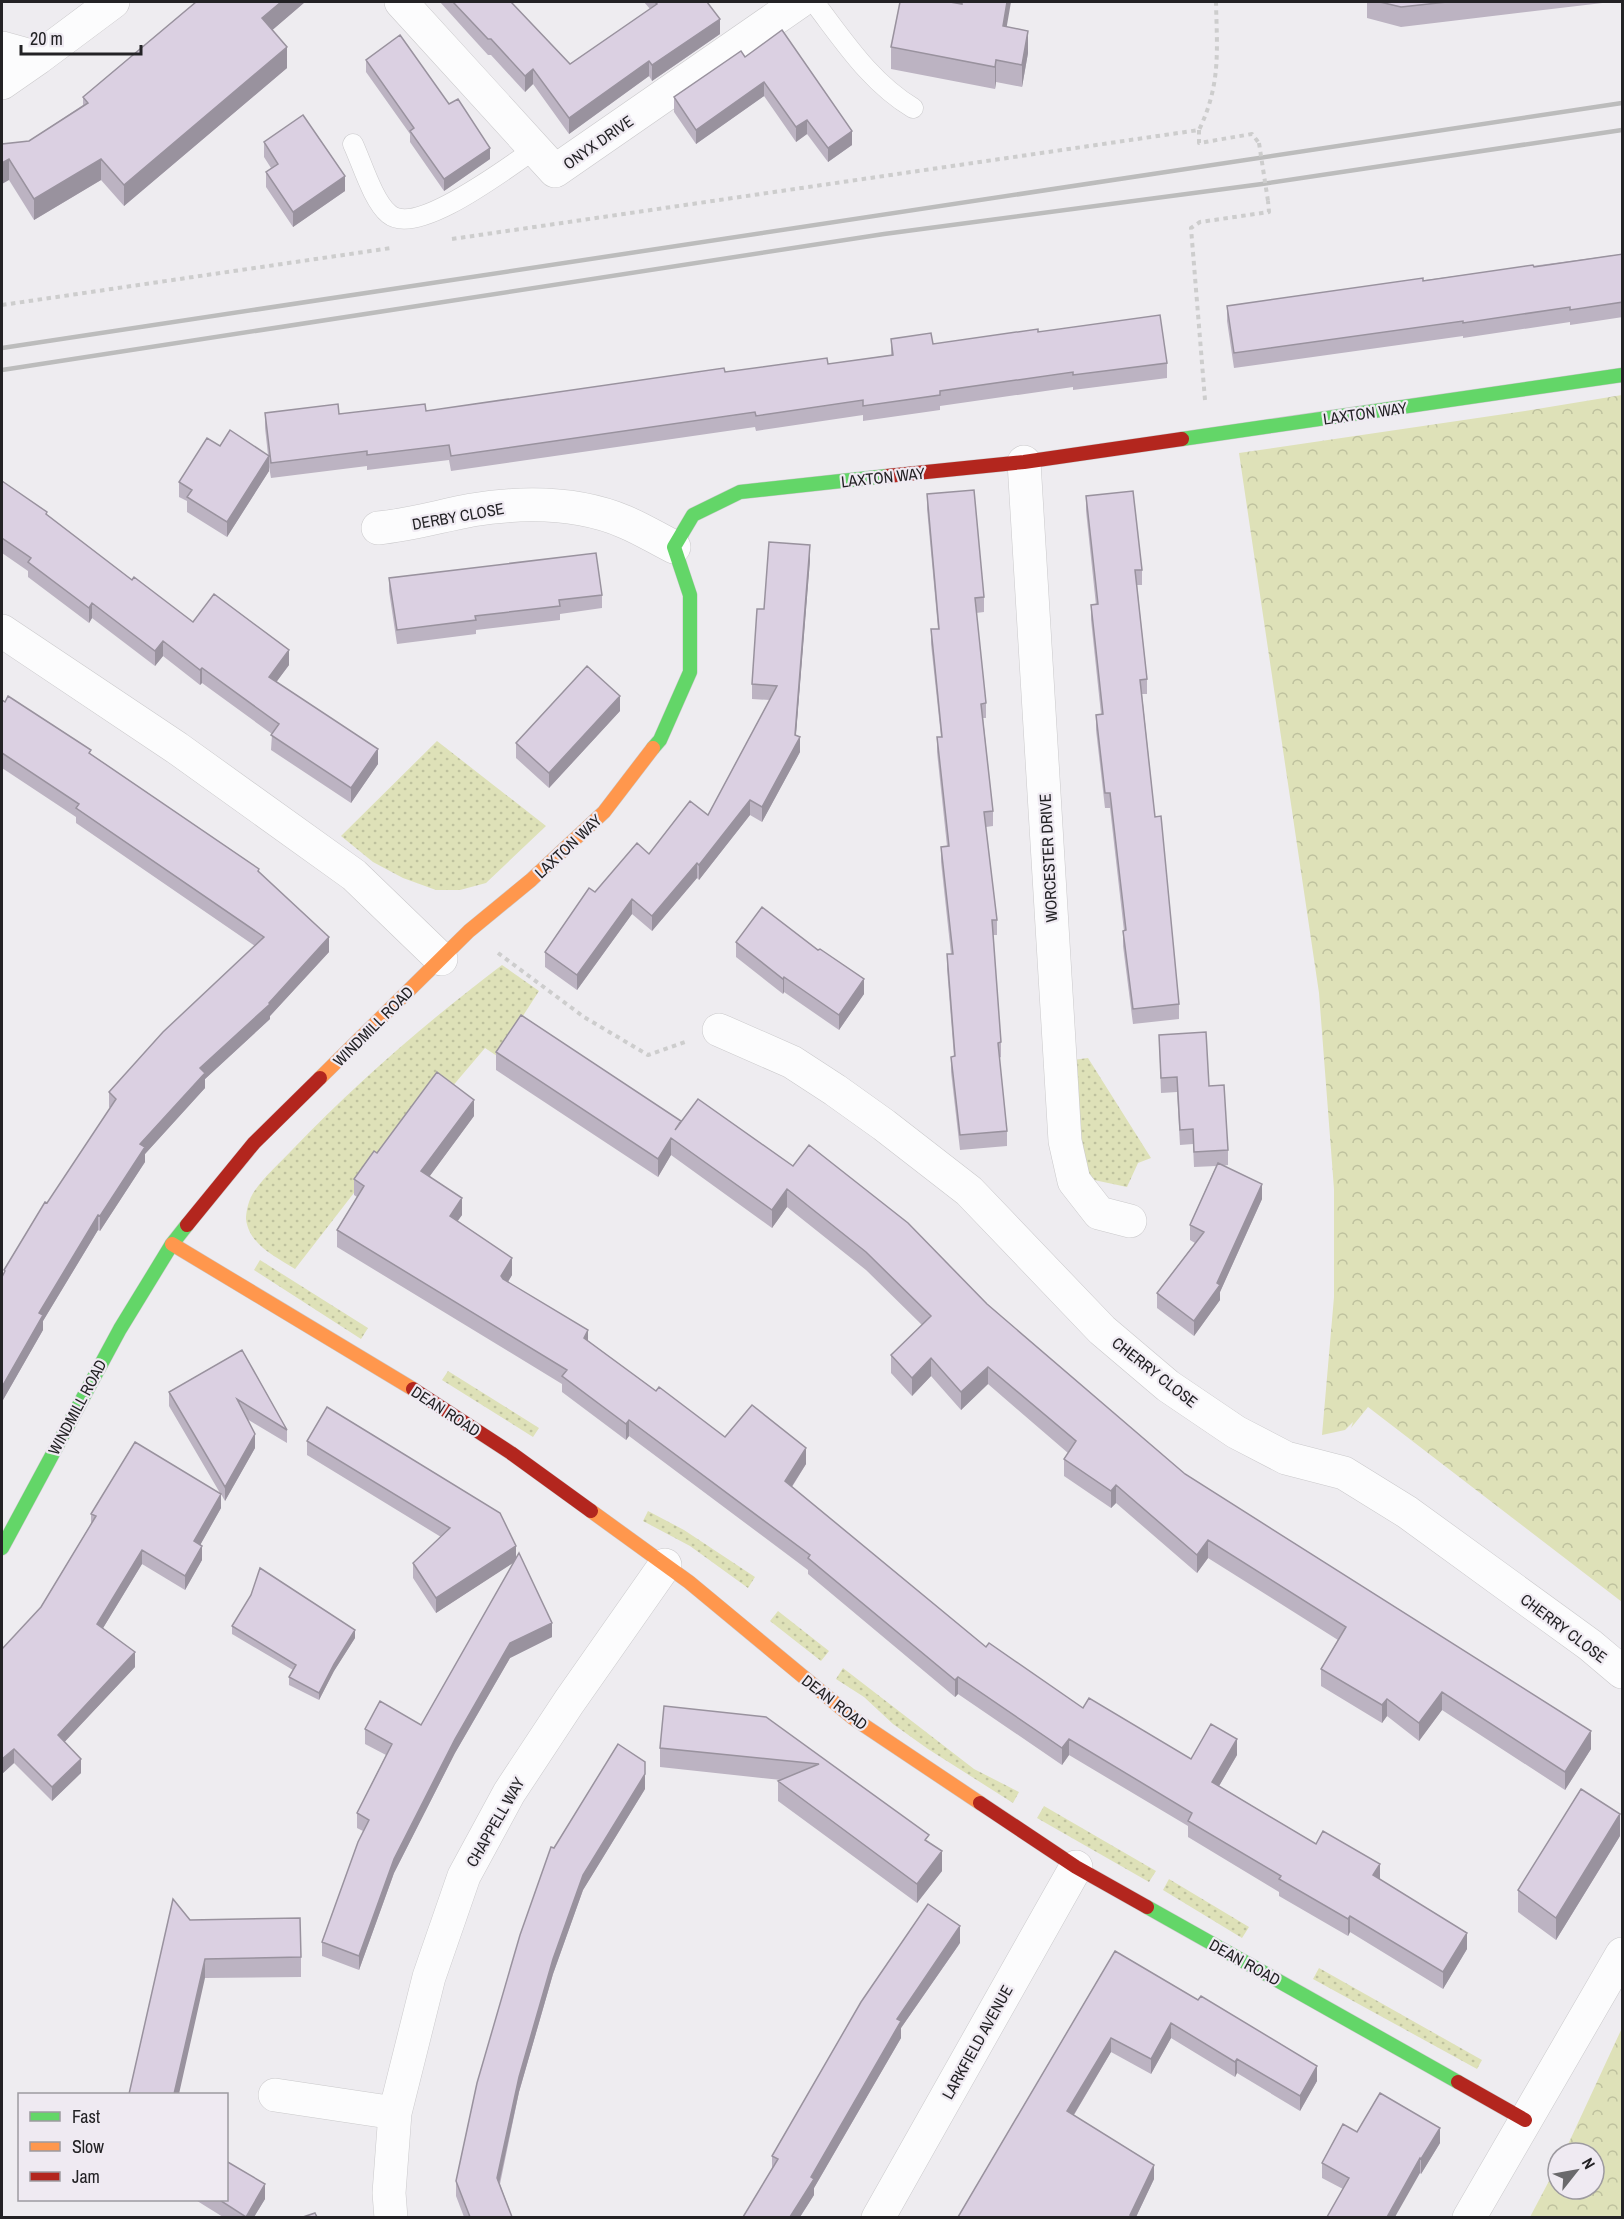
<svg xmlns="http://www.w3.org/2000/svg" width="1624" height="2219" font-family="'Archivo Narrow',sans-serif">
<style>
.grass{fill:url(#grass-dots)}
.park{fill:url(#park-crowns)}
.lines{fill:none;stroke-linecap:round;stroke-linejoin:round}
.lane-casing{stroke:#cac9cb;stroke-width:21}
.street-casing{stroke:#cac9cb;stroke-width:34}
.fast-casing{stroke:#cac9cb;stroke-width:15}
.slow-casing{stroke:#cac9cb;stroke-width:15}
.jam-casing{stroke:#cac9cb;stroke-width:15}
.path{stroke:#cdcdcd;stroke-width:4;stroke-dasharray:4.5 4.5;stroke-linecap:butt}
.lane{stroke:#fcfcfd;stroke-width:20}
.street{stroke:#fcfcfd;stroke-width:33}
.fast{stroke:#63d668;stroke-width:14}
.slow{stroke:#ff974d;stroke-width:14}
.jam{stroke:#b3261e;stroke-width:14}
.rail{stroke:#bcbcbc;stroke-width:4.5}
.path-bridge{stroke:#cdcdcd;stroke-width:4;stroke-dasharray:4.5 4.5;stroke-linecap:butt}
.wall{fill:#bcb3c2}
.shaded-wall{fill:#99929e}
.building{fill:#dbd0e2;stroke:#99929e;stroke-width:1.5}
.labels{text-anchor:middle;dominant-baseline:central;stroke-width:4.5;stroke-linejoin:round;paint-order:stroke}
.street-label{font-size:16px;fill:#232225;stroke:#efeaf2}
</style>
<defs>
<pattern id="grass-dots" width="8" height="8" patternUnits="userSpaceOnUse" patternTransform="scale(1.5)"><rect width="8" height="8" fill="#dee1b8"/><path d="M2 2h.1M6 6h.1" fill="none" stroke="#bec19e" stroke-width="1.8" stroke-linecap="round"/></pattern>
<pattern id="park-crowns" width="20" height="18" patternUnits="userSpaceOnUse" patternTransform="scale(1.5)"><rect width="20" height="18" fill="#dee1b8"/><path d="M2 6a3 3 0 1 1 6 0M12 15a3 3 0 1 1 6 0" fill="none" stroke="#bec19e"/></pattern>
</defs>
<rect width="100%" height="100%" fill="#eeecf0"/>
<path class="grass" d="M437 741 546 826 486 883 460 890H436L403 878 373 862 341 836Z
M502 965 539 991 497 1056 485 1048 451 1088 374 1167 295 1269C276 1257 249 1245 246 1219 246 1213 248 1203 251 1197 259 1181 281 1162 293 1149 357 1082 428 1021 502 965Z
M1088 1058 1151 1158 1138 1163 1127 1187 1094 1180 1084 1171 1073 1060Z
M260 1260 368 1328 361 1339 254 1270Z
M448 1371 539 1428 533 1437 442 1380Z
M648 1511 684 1530 755 1577 748 1588 690 1546 643 1521Z
M778 1611 829 1651 821 1661 770 1621Z
M843 1668 974 1769 1019 1792 1013 1803 928 1749 893 1724 864 1697 836 1679Z
M1044 1806 1156 1871 1149 1882 1037 1818Z
M1169 1879 1249 1927 1242 1938 1163 1890Z
M1319 1968 1482 2060 1477 2069 1313 1979Z"/>
<path class="park" d="M1622 395V1602L1368 1407 1351 1428 1353 1422 1345 1430 1322 1435 1334 1297V1189L1319 993 1239 453 1525 411Z
M1622 2028V2217H1530L1558 2164V2189H1594V2153H1564Z"/>
<g class="lines">
<g class="lane-casing">
<path id="lane" d="M814 2C844 41 870 82 913 108
M353 144C362 163 373 201 389 214 417 238 509 166 535 149"/>
</g>
<g class="street-casing">
<path id="street" d="M401 2 555 171 799 2
M2 48 38 58 113 2
M2 83 38 58
M1024 462 1065 1141 1074 1181 1099 1213 1130 1221
M378 528C410 525 440 516 472 510 522 502 578 502 625 522 642 529 658 539 674 547
M2 631 177 748 354 875 441 959
M719 1030 792 1062 835 1090 884 1125 969 1191 1102 1330 1168 1386 1236 1432 1286 1458 1344 1473 1407 1512 1590 1645 1622 1672
M275 2095 395 2113
M391 2218 389 2193 395 2113 429 1977 464 1876 509 1793 569 1702 665 1565
M878 2218 1076 1867
M1469 2218 1622 1954"/>
</g>
<g class="fast-casing">
<path id="fast" d="M1182 439 1622 375
M653 748 660 740 690 672V595L674 547 693 515 740 492 887 476
M2 1548 120 1329 172 1244 187 1225
M1147 1907 1458 2082"/>
</g>
<g class="slow-casing">
<path id="slow" d="M320 1078 469 931 531 880 604 812 653 748
M172 1244 413 1389
M591 1511 689 1582 853 1718 980 1803"/>
</g>
<g class="jam-casing">
<path id="jam" d="M887 476 1024 462 1182 439
M187 1225 254 1143 320 1078
M413 1389 511 1453 591 1511
M980 1803 1076 1867 1147 1907
M1458 2082 1525 2120"/>
</g>
<path class="path" d="M1199 130V143L1252 134 1259 143
M452 239 1199 130C1221 84 1217 51 1216 2
M2 305 391 248
M1205 400 1191 228 1200 222 1269 212 1268 201
M498 953 584 1017 648 1055 685 1042"/>
<use href="#lane" class="lane"/>
<use href="#street" class="street"/>
<use href="#fast" class="fast"/>
<use href="#slow" class="slow"/>
<use href="#jam" class="jam"/>
<path class="rail" d="M2 348 1622 103
M2 370 884 234 1262 184 1622 130"/>
<path class="path-bridge" d="M1259 143 1268 201"/>
</g>
<path class="wall" d="M196 2H305L272 30 287 68 124 206 101 180 34 220 9 180 2 144 29 141 83 105V97Z
M440 2H511L570 64 650 9 644 2H707L720 34 652 81 649 76 569 134 533 84 525 92 491 55H488L467 32Z
M1367 2H1611L1401 27 1367 18Z
M1007 27 1028 53 1022 87 996 82 995 89 891 69V47Z
M745 57 852 145 828 162 807 134 796 142 764 96 696 144 674 112V97Z
M366 60 449 104 490 159 444 191 410 142V134L366 72Z
M264 142 345 191 293 227 266 187V172L271 168 264 157Z
M1623 254V317L1570 325V322L1463 338V336L1234 368 1227 321V306Z
M1038 332 1167 363V378L1073 390V387L940 406V410L863 421V415L756 431 755 427 451 471 449 460 367 470V466L271 478 269 467V471L227 537 187 512V501L179 497V482L220 446 268 455 265 428V413L339 414 426 411 725 372 828 364 891 355V339L933 344Z
M2 481 132 580 193 622 289 665 276 682 378 764 351 803 271 750 272 734 202 683 200 685 163 656 155 666 92 618 89 623 28 577V571L2 553Z
M927 494 984 597V612L976 613 986 703V718H983L993 811V826L986 827 997 920V935H993L1001 1042V1057L999 1058 1007 1131V1146L960 1150 951 1072V1057H954L947 969V954H951L941 862V847L947 846 937 752V737H941L931 644V629H938L927 509Z
M1086 496 1142 570V585H1137L1147 679V694H1142L1155 817 1179 1004V1019L1133 1024 1123 946V931H1124L1110 808H1105L1096 730V715L1101 714 1091 620V605H1096L1086 511Z
M810 560 796 735 800 752 762 822 750 815 699 880 697 878 652 931 632 914 577 990 545 967V952L595 892 649 854 708 815 770 700 752 699V684L764 609Z
M389 578 602 595V608L560 614V620L476 630V634L397 644 389 591Z
M2 700 91 754 259 873 329 952 270 1016V1019L205 1079V1088L145 1154V1162L100 1231 98 1230 43 1321V1330L3 1400H2V1277L4 1273V1270L110 1108 109 1107V1092L255 946 76 823V817L2 768Z
M620 711 549 788 516 758V743Z
M736 942 864 994 839 1030 784 992 783 994 736 957Z
M1159 1035 1209 1086 1228 1150V1165L1222 1166 1262 1199 1220 1292V1300L1194 1336 1157 1308V1293L1195 1243 1190 1240V1225L1216 1166 1194 1167 1193 1144 1180 1145 1177 1092 1161 1093Z
M496 1052 681 1121 987 1304 1185 1474 1591 1749 1565 1790 1442 1710 1419 1741 1387 1716 1382 1723 1321 1686V1669L1338 1640 1208 1558 1197 1573 1116 1503 1111 1508 1064 1476V1459L1068 1453 988 1384 961 1410 931 1376 912 1396 891 1373V1355L922 1325 866 1270 787 1207 772 1228 671 1155 658 1177 496 1070Z
M474 1116 429 1177 462 1215 457 1221 512 1275 508 1282 656 1391 725 1437 806 1464 792 1487 986 1647 1083 1708 1191 1759 1237 1755 1219 1786 1316 1844 1380 1880 1467 1949 1443 1989 1350 1932 1348 1936 1279 1896V1892L1188 1837V1826L1069 1755 1062 1765 958 1694 955 1697 808 1574V1570L629 1436 626 1440 562 1392V1384L337 1247V1230L357 1197 354 1195V1179L377 1153Z
M242 1350 287 1430V1443L247 1419 255 1448 225 1501 221 1494V1508L200 1545 202 1560 185 1590 142 1564 103 1628 135 1667 64 1742 81 1773 52 1801 14 1763 2 1774 41 1607 91 1524V1514L220 1493 169 1406V1392Z
M307 1441 516 1559 552 1637 510 1658 455 1753 394 1873 359 1970 322 1956V1942L363 1831 357 1828V1813L386 1755 365 1744V1729L421 1725 515 1561 436 1613 413 1578V1563L441 1537 307 1455Z
M232 1626 355 1638 334 1671 319 1700 289 1685V1677L293 1670 232 1634Z
M766 1717 942 1871 917 1903 778 1801V1781L781 1780 660 1767V1748Z
M645 1789 583 1890 553 1974 519 2092 500 2184 512 2217H464L456 2196V2181L554 1848Z
M1620 1836 1556 1940 1518 1912V1890Z
M190 1920 301 1957V1977L205 1978Z
M960 1943 901 2028V2038L814 2188V2195L800 2217H743L772 2170V2156Z
M1115 1951 1317 2081 1300 2111 1237 2073 1235 2077 1171 2038 1151 2074 1111 2052 1074 2115 1154 2179 1136 2217H958Z
M1357 2132 1440 2143 1421 2174 1420 2173 1343 2189 1322 2178V2163Z
M194 2199H265L254 2217H223Z"/>
<path class="shaded-wall" d="M281 2H305L262 39V18Z
M1007 2H1011L1003 48V26Z
M720 19V34L652 81V65Z
M1028 31V53L1022 87V65Z
M287 47V68L124 206V185Z
M996 60V82L995 89V67Z
M649 61V76L569 134V118Z
M533 69V84L525 92V76Z
M764 82V96L696 144V130Z
M807 120V134L796 142V127Z
M852 131V145L828 162V148Z
M490 148V159L444 191V179Z
M9 159V180L2 184V163Z
M101 159V180L34 220V199Z
M345 176V191L293 227V212Z
M269 456V471L227 537V522Z
M810 545V560L795 746 800 737V752L762 822V807L795 735Z
M92 603V618L89 623V608Z
M163 641V656L155 666V651Z
M289 650V665L269 692V677Z
M202 668V683L200 685V670Z
M620 696V711L549 788V773Z
M378 749V764L351 803V788Z
M750 800V815L699 880V865Z
M697 863V878L652 931V916Z
M632 899V914L577 990V975Z
M329 937V952L270 1016V1019L205 1079V1088L145 1154V1162L100 1231V1216L140 1144 200 1068 269 1003Z
M784 977V992L783 994V979Z
M864 979V994L839 1030V1015Z
M474 1100V1116L421 1188V1171Z
M671 1138V1155L658 1177V1159Z
M1262 1184V1199L1220 1292V1300L1194 1336V1321L1217 1283Z
M787 1189V1207L772 1228V1210Z
M462 1198V1215L450 1232V1216Z
M98 1215V1230L43 1321V1330L3 1400V1385L39 1313Z
M512 1258V1275L501 1293V1276Z
M588 1330V1346L584 1338Z
M931 1358V1376L912 1396V1378Z
M988 1367V1384L961 1410V1392Z
M629 1420V1436L626 1440V1424Z
M255 1434V1448L225 1501V1487Z
M806 1448V1464L785 1497V1481Z
M1116 1485V1503L1111 1508V1491Z
M221 1494V1508L194 1556V1541Z
M1208 1540V1558L1197 1573V1555Z
M202 1546V1560L185 1590V1576Z
M516 1546V1561L436 1613V1598Z
M142 1550V1564L97 1638V1624Z
M552 1623V1637L510 1658 455 1753 394 1873 359 1970V1956L394 1859 455 1739 510 1643Z
M355 1630V1638L334 1671 319 1700V1693L334 1664Z
M135 1652V1667L58 1749V1735Z
M958 1677V1694L955 1697V1680Z
M1442 1692V1710L1419 1741V1723Z
M1387 1699V1716L1382 1723V1705Z
M1591 1731V1749L1565 1790V1772Z
M1069 1739V1755L1062 1765V1748Z
M1237 1739V1755L1212 1798V1782Z
M14 1749V1763L2 1774V1759Z
M81 1759V1773L52 1801V1787Z
M645 1774V1789L583 1890 553 1974 519 2092 497 2193V2178L519 2077 553 1959 583 1875Z
M1620 1814V1836L1556 1940V1918Z
M942 1851V1871L917 1903V1884Z
M1380 1864V1880L1373 1875Z
M1350 1916V1932L1348 1936V1919Z
M960 1926V1943L901 2028V2038L814 2188V2195L800 2217H790L811 2177 897 2019Z
M1467 1933V1949L1443 1989V1972Z
M205 1959V1978L179 2094H174Z
M1171 2023V2038L1151 2074V2059Z
M1111 2038V2052L1067 2126V2111Z
M1237 2059V2073L1235 2077V2062Z
M1317 2066V2081L1300 2111V2096Z
M1440 2128V2143L1421 2174V2159Z
M1420 2158V2173L1395 2217H1387Z
M1154 2165V2179L1136 2217 1130 2215Z
M265 2184V2199L254 2217H246Z"/>
<path class="building" d="M196 2H281L262 18 287 47 124 185 101 159 34 199 9 159 2 163V144L29 141 88 103 83 97Z
M453 2H511L570 64 657 4 655 2H707L720 19 652 65 649 61 569 118 533 69 525 76 491 39H488Z
M900 2H950L962 4V2H1007L1003 26 1028 31 1022 65 996 60 995 67 891 47Z
M1380 2H1447L1401 7Z
M782 30 852 131 828 148 807 120 796 127 764 82 696 130 674 97 741 51 745 57Z
M400 35 449 104 458 99 490 148 444 179 410 131 414 128 366 60Z
M303 115 345 176 293 212 266 172 278 164 264 142Z
M1623 254V302L1570 310V307L1463 323V321L1234 353 1227 306 1423 278V281L1533 265 1534 267Z
M1160 315 1167 363 1073 375V372L940 391V395L863 406V400L756 416 755 412 451 456 449 445 367 455V451L271 463 265 413 338 404 339 414 425 404 426 411 724 368 725 372 827 358 828 364 893 355 891 339 931 333 933 344 1038 329V332Z
M230 430 269 456 227 522 187 497 192 490 179 482 207 438 220 446Z
M2 481 47 512 46 514 132 580 134 577 193 622 214 594 289 650 269 677 378 749 351 788 271 735 279 724 202 668 200 670 163 641 155 651 92 603 89 608 28 562 31 558 2 538Z
M974 490 984 597 975 598 986 703 981 704 993 811 984 812 997 920H992L1001 1042 998 1043 1007 1131 960 1135 951 1057 955 1056 947 954H953L941 847 949 846 937 737H942L931 629H939L927 494Z
M1133 491 1142 570H1135L1147 679 1140 680 1155 817 1161 816 1179 1004 1133 1009 1123 931 1126 930 1110 793H1105L1096 715 1103 714 1091 605 1098 604 1086 496Z
M769 542 810 545 795 735 800 737 762 807 750 800 699 865 697 863 652 916 632 899 577 975 545 952 589 888 595 892 637 843 649 854 690 801 708 815 777 686 752 684 757 609H764Z
M596 553 602 595 559 600 560 606 475 616 476 620 397 630 389 578Z
M587 666 620 696 549 773 516 743Z
M8 696 91 750 89 753 259 869 258 871 329 937 269 1003 270 1004 200 1068 205 1073 140 1144 145 1147 100 1216 98 1215 39 1313 43 1315 3 1385 2 1384V1277L5 1271 4 1270 45 1202 47 1203 116 1099 109 1092 163 1032 264 937 76 808 79 804 2 753V700L5 702Z
M762 907 818 950 820 949 864 979 839 1015 784 977 783 979 736 942Z
M521 1015 681 1121 675 1130 698 1099 793 1166 809 1145 908 1223 987 1304 1185 1474 1591 1731 1565 1772 1442 1692 1419 1723 1387 1699 1382 1705 1321 1669 1346 1627 1208 1540 1197 1555 1116 1485 1111 1491 1064 1459 1076 1441 988 1367 961 1392 931 1358 912 1378 891 1355 931 1316 866 1252 787 1189 772 1210 671 1138 658 1159 496 1052Z
M1206 1032 1209 1086 1224 1085 1228 1150 1194 1152 1193 1129 1180 1130 1177 1077 1161 1078 1159 1035Z
M437 1072 474 1100 421 1171 462 1198 450 1216 512 1258 501 1276 503 1279 588 1330 584 1338 656 1391 659 1387 725 1437 752 1405 806 1448 785 1481 986 1647 989 1643 1083 1708 1089 1698 1191 1759 1211 1724 1237 1739 1212 1782 1316 1844 1323 1831 1380 1864 1373 1875 1467 1933 1443 1972 1350 1916 1348 1919 1279 1879 1281 1876 1188 1821 1192 1813 1069 1739 1062 1748 958 1677 955 1680 808 1558 810 1555 629 1420 626 1424 562 1376 567 1370 337 1230 364 1186 354 1179 374 1151 377 1153Z
M1218 1163 1262 1184 1217 1283 1220 1285 1194 1321 1157 1293 1204 1232 1190 1225Z
M242 1350 287 1430 237 1399 255 1434 225 1487 169 1392Z
M327 1407 500 1513 516 1546 436 1598 413 1563 450 1528 307 1441Z
M135 1442 221 1494 194 1541 202 1546 185 1576 142 1550 97 1624 135 1652 58 1735 81 1759 52 1787 14 1749 2 1759V1649L41 1607 96 1516 91 1514Z
M519 1553 552 1623 510 1643 455 1739 394 1859 359 1956 322 1942 358 1842 369 1820 357 1813 392 1744 365 1729 380 1701 421 1725Z
M260 1568 355 1630 334 1664 319 1693 289 1677 296 1665 232 1626 251 1595Z
M664 1706 766 1717 929 1835 925 1840 942 1851 917 1884 778 1781 819 1764 660 1748Z
M618 1744 645 1762V1774L583 1875 553 1959 519 2077 497 2178 512 2217H470L456 2181 477 2083 520 1935 551 1847 554 1848Z
M1581 1789 1620 1814 1556 1918 1518 1890Z
M173 1899 190 1920 300 1918 301 1957 205 1959 174 2094H129Z
M928 1904 960 1926 897 2019 901 2021 811 2177 814 2179 790 2217H743L778 2159 772 2156 861 2002Z
M1115 1951 1198 2000 1201 1996 1317 2066 1300 2096 1237 2059 1235 2062 1171 2023 1151 2059 1111 2038 1067 2111 1154 2165 1130 2215 1135 2217H958Z
M1380 2093 1440 2128 1421 2159 1420 2158 1387 2217H1327L1349 2178 1322 2163 1343 2124 1357 2132Z
M226 2161 265 2184 246 2217 218 2199H226Z
M315 2213 317 2217H303Z"/>
<g class="labels">
<g class="street-label">
<text transform="translate(598 142) rotate(-35)">ONYX DRIVE</text>
<text transform="translate(1365 413) rotate(-8)">LAXTON WAY</text>
<text transform="translate(883 477) rotate(-6)">LAXTON WAY</text>
<text transform="translate(458 516) rotate(-10)">DERBY CLOSE</text>
<text transform="translate(568 846) rotate(-43)">LAXTON WAY</text>
<text transform="translate(1048 858) rotate(-93)">WORCESTER DRIVE</text>
<text transform="translate(373 1026) rotate(-45)">WINDMILL ROAD</text>
<text transform="translate(1155 1372) rotate(38)">CHERRY CLOSE</text>
<text transform="translate(77 1407) rotate(-62)">WINDMILL ROAD</text>
<text transform="translate(446 1411) rotate(33)">DEAN ROAD</text>
<text transform="translate(1564 1628) rotate(37)">CHERRY CLOSE</text>
<text transform="translate(835 1702) rotate(38)">DEAN ROAD</text>
<text transform="translate(495 1822) rotate(-60)">CHAPPELL WAY</text>
<text transform="translate(1245 1962) rotate(29)">DEAN ROAD</text>
<text transform="translate(977 2042) rotate(-61)">LARKFIELD AVENUE</text>
</g>
</g>
<rect width="1624" height="2219" fill="none" stroke="#232225" stroke-width="6"/>
<rect x="18" y="2093" width="210" height="108" fill="#efeaf2" stroke="#9d9aa0" stroke-width="1.5"/>
<rect x="30" y="2112" width="30" height="9" fill="#63d668" stroke="#9d9aa0" stroke-width="1.5"/>
<text x="72" y="2123" font-size="18" fill="#232225">Fast</text>
<rect x="30" y="2142" width="30" height="9" fill="#ff974d" stroke="#9d9aa0" stroke-width="1.5"/>
<text x="72" y="2153" font-size="18" fill="#232225">Slow</text>
<rect x="30" y="2172" width="30" height="9" fill="#b3261e" stroke="#9d9aa0" stroke-width="1.5"/>
<text x="72" y="2183" font-size="18" fill="#232225">Jam</text>
<g transform="translate(1576 2171) rotate(59)"><circle r="28" fill="#efeaf2" stroke="#9d9aa0" stroke-width="1.5"/>
<path d="M0-4.5L10 22L0 15L-10 22Z" fill="#6a696c"/>
<text y="-9" font-size="16" font-weight="bold" text-anchor="middle" fill="#232225">N</text>
</g>
<path d="M21 45v9h120v-9" fill="none" stroke="#232225" stroke-width="3"/>
<text x="30" y="45" font-size="18" fill="#232225" stroke="#efeaf2" stroke-width="4.5" paint-order="stroke">20 m</text>
</svg>
